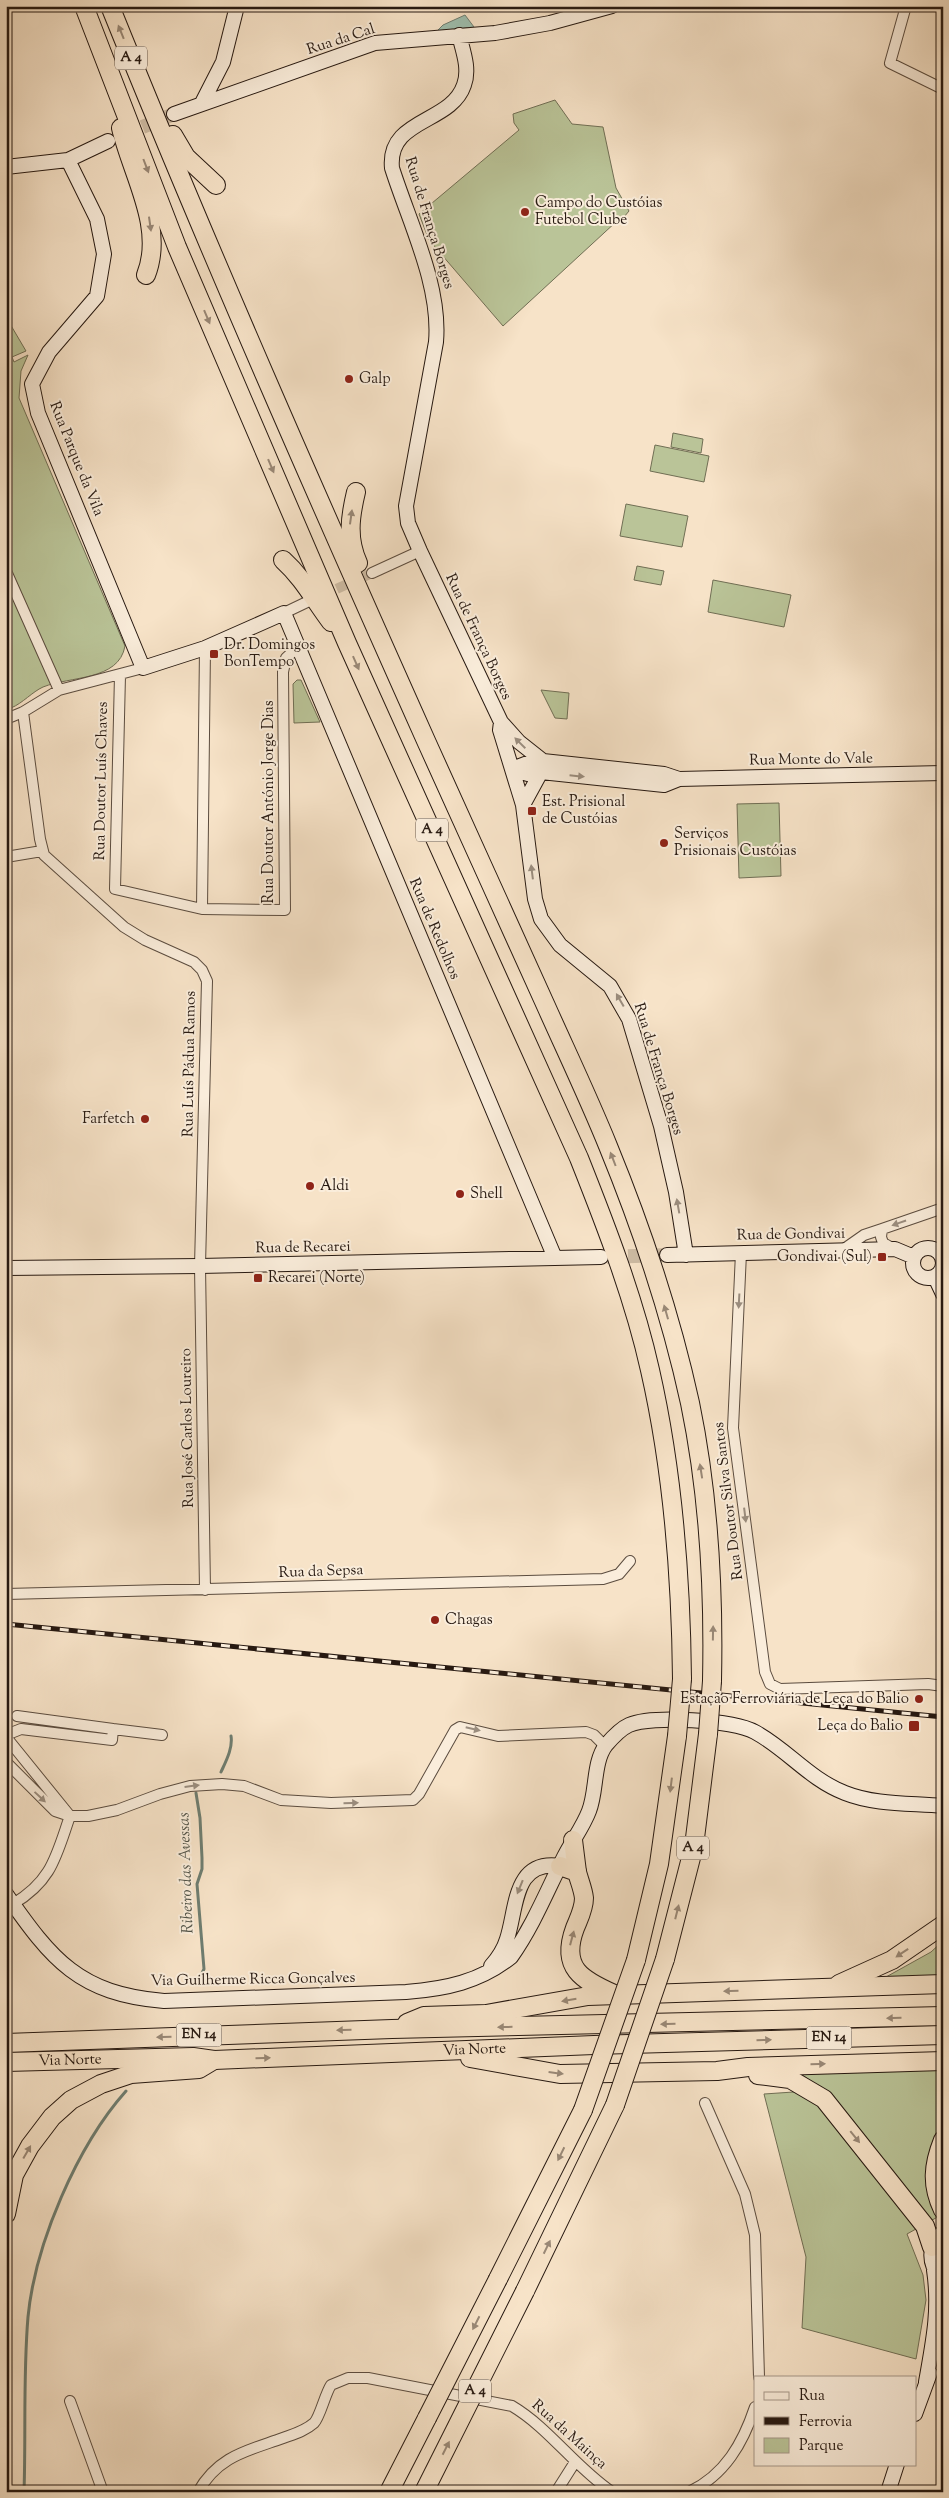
<svg xmlns="http://www.w3.org/2000/svg" width="949" height="2498" font-family="'Sorts Mill Goudy',serif">
<style>
.green{fill:#bac498;stroke:#706e54}
.water{fill:#9ebfaf;stroke:#6e7d70}
.lines{fill:none;stroke-linecap:round;stroke-linejoin:round}
.stream{stroke:#6e7d70;stroke-width:3}
.street-tunnel{stroke:#cdbba3;stroke-width:10;stroke-dasharray:10 5;stroke-linecap:butt}
.secondary-tunnel{stroke:#cdbba3;stroke-width:14;stroke-dasharray:14 7;stroke-linecap:butt}
.street-casing{stroke:#5b4c3f;stroke-width:12}
.secondary-casing{stroke:#271911;stroke-width:16}
.highway-casing{stroke:#271911;stroke-width:20}
.street{stroke:#faeddb;stroke-width:10}
.secondary{stroke:#faeddb;stroke-width:14}
.highway{stroke:#f7e3c8;stroke-width:18}
.rail-casing{stroke:#271911;stroke-width:5}
.rail{stroke:#faeddb;stroke-width:3;stroke-dasharray:9;stroke-linecap:butt}
.highway-bridge-casing{stroke:#271911;stroke-width:20;stroke-linecap:butt}
.highway-bridge{stroke:#f7e3c8;stroke-width:18}
.oneway{fill:#998876}
.oneway2{fill:#9b8e80}
.poi-dot{fill:#8f2418;stroke:#faeddb;stroke-width:2}
.labels{text-anchor:middle;dominant-baseline:central;stroke-width:4;stroke-linejoin:round;paint-order:stroke}
.shield{fill:#faeddb;stroke:#66594e;stroke-width:1}
.shield-label{font-size:14px;font-weight:bold;fill:#271911}
.street-label{font-size:15px;fill:#271911;stroke:#faeddb}
.poi-label{font-size:15px;fill:#271911;stroke:#faeddb;text-anchor:start}
.water-label{font-size:16px;font-style:italic;fill:#515348;stroke:#faeddb}
</style>
<rect width="100%" height="100%" fill="#f7e3c8"/>
<filter id="stains"><feTurbulence type="fractalNoise" baseFrequency=".004" numOctaves="4"/><feColorMatrix values="0 0 0 0 .2 0 0 0 0 .09 0 0 0 0 .02 0 0 0 .5 -.17"/></filter>
<radialGradient id="worn" r=".72"><stop offset=".6" stop-color="#630" stop-opacity="0"/><stop offset="1" stop-color="#630" stop-opacity=".3"/></radialGradient>
<path class="green" d="M555 100 572 124 603 127 616 188 629 211 619 223 617 221 503 326 429 240 419 214 519 130 514 123 513 114Z
M6 317 26 351 12 357 14 362 28 355 21 371 19 398 125 646C119 681 70 676 43 687 32 692 23 703 11 708L6 707V618L11 617 6 607Z
M673 433 703 439 701 453 671 447Z
M655 445 709 456 704 482 650 471Z
M626 504 688 516 682 547 620 536Z
M637 566 664 571 661 585 634 580Z
M713 580 791 595 784 627 708 612Z
M297 680H301L320 722 294 723 293 684Z
M541 690 569 693 567 719 555 718Z
M779 803 781 876 739 878 737 804Z
M943 1941V1976L886 1977 931 1952Z
M943 2070V2214L907 2234 923 2275 926 2300 916 2359 802 2328 806 2257 764 2094 823 2090 797 2071Z"/>
<path class="water" d="M465 15 474 27 437 31 443 25Z"/>
<g class="lines">
<path class="stream" d="M221 1772C226 1761 233 1748 231 1736
M196 1793 200 1818 202 1858V1869L197 1884 204 1969 198 1981
M24 2492C26 2434 23 2375 28 2317 35 2244 77 2146 126 2091"/>
<path class="street-tunnel" d="M323 595 372 573"/>
<path class="secondary-tunnel" d="M123 135 174 114
M607 1257 667 1255"/>
<g class="street-casing">
<path id="street" d="M906 6 890 63 943 89
M6 571 59 690
M372 573 420 551
M284 613 307 602
M120 675 115 889 202 909 285 910 283 672 286 658 298 647
M23 712 40 839 44 855 124 927 145 940 194 962 202 970 207 981 200 1266 205 1590
M6 719 23 712 59 690 143 668
M6 857 42 851
M202 909 205 648
M844 1249 864 1235 882 1229
M894 1249 883 1243 881 1237 882 1229 943 1208
M741 1253 733 1428 765 1672 770 1684 780 1689 928 1684 943 1686
M6 1594 603 1579 619 1574 630 1561
M17 1716 113 1729
M6 1735 21 1729 112 1740 113 1729 162 1735
M6 1737 70 1816C56 1856 52 1881 13 1904
M6 1762 55 1811 70 1816H88L117 1810 160 1794 190 1786 222 1784 244 1786 281 1800 331 1803 413 1800 419 1794 455 1730 460 1727 498 1736 586 1732 594 1735 605 1746
M705 2103 745 2194 755 2235 759 2377
M70 2401 103 2492
M198 2492C218 2456 247 2451 283 2438 294 2434 305 2431 314 2423 320 2417 325 2394 331 2385L348 2378H368L512 2406C549 2428 575 2467 612 2492
M556 2492 575 2462
M689 2492C725 2475 743 2443 755 2407"/>
</g>
<g class="secondary-casing">
<path id="secondary" d="M459 35C463 51 470 69 464 85 451 124 387 118 392 168 409 222 441 285 436 342L406 506 408 523 420 551 501 722 500 730 523 805 535 899 541 919 560 945 610 986 629 1019 661 1126 676 1192 686 1255
M202 103 223 62 237 6
M174 114 375 43 495 33 550 23 612 6
M68 160 97 219 104 254 97 296 49 352 32 384 38 413 143 668 205 648 284 613 555 1258
M6 167 68 160 108 141
M501 722 519 742 543 761
M512 769 528 774 541 772 664 785 679 779 943 773
M512 769 525 764 543 761 664 774 679 779
M523 805 541 772
M913 1263a15 15 0 1 1 30 0a15 15 0 1 1-30 0Z
M667 1255 895 1249 914 1257
M6 1268 200 1266 601 1257
M935 1277 943 1294
M6 1894C52 1960 79 1994 164 2001L406 1992C445 1989 480 1982 511 1957 533 1926 547 1891 564 1857 572 1841 583 1827 589 1811 597 1791 593 1762 606 1745 612 1738 620 1729 629 1725 652 1715 733 1720 755 1732 788 1750 809 1779 845 1793 875 1805 911 1803 943 1806
M491 1966C499 1957 504 1949 507 1939 517 1909 513 1859 560 1866
M940 2277C928 2263 928 2245 943 2232
M926 2382C933 2342 940 2310 934 2270
M915 2414 930 2373
M888 2492 897 2464"/>
</g>
<g class="highway-casing">
<g id="highway">
<path d="M84 6 177 247 347 643 579 1158C606 1226 634 1298 650 1370 673 1471 681 1576 682 1679"/>
<path d="M110 6C210 254 318 499 427 743 467 831 506 918 546 1006 567 1053 589 1099 608 1146 642 1229 671 1316 690 1403 709 1495 714 1588 712 1681"/>
<path d="M121 128C132 175 165 227 146 275"/>
<path d="M173 135 186 157 216 185"/>
<path d="M356 492C350 517 347 539 358 563"/>
<path d="M283 560C303 578 315 601 331 622"/>
<path d="M573 1840 577 1872"/>
<path d="M560 1866 577 1872C579 1880 583 1889 584 1898 584 1909 579 1918 575 1928 560 1968 582 1980 614 1994"/>
<path d="M665 1959 694 1846 708 1734"/>
<path d="M636 1960 659 1864 677 1736"/>
<path d="M839 1984 892 1960 943 1925"/>
<path d="M407 2023 424 2016 486 2014 588 1996 943 1984"/>
<path d="M6 2043 392 2029 943 2016"/>
<path d="M470 2058 560 2074 717 2071 748 2067 943 2061"/>
<path id="s1" d="M6 2062 193 2057 214 2060 594 2045 943 2035"/>
<path d="M758 2075 790 2079 824 2099 925 2226 932 2247"/>
<path d="M943 2140C933 2165 931 2185 943 2210"/>
<path d="M6 2214 14 2175 30 2146 52 2117 71 2100 101 2084 131 2074 199 2069 214 2060"/>
<path d="M498 2279 583 2110"/>
<path d="M525 2291 615 2105"/>
<path d="M389 2492 427 2418"/>
</g>
</g>
<use href="#street" class="street"/>
<use href="#secondary" class="secondary"/>
<use href="#highway" class="highway"/>
<g class="rail-casing">
<path id="rail" d="M6 1624 943 1717"/>
</g>
<use href="#rail" class="rail"/>
<g class="highway-bridge-casing">
<path id="highway-bridge" d="M708 1734 712 1681
M677 1736 682 1679
M615 2105 665 1959
M583 2110 636 1960
M427 2418 498 2279
M424 2492 525 2291"/>
</g>
<use href="#highway-bridge" class="highway-bridge"/>
</g>
<defs><path id="oneway-solid" d="M-6-.8H1V-3.2L6.5 0L1 3.2V.8H-6Z" transform="scale(1.25)"/></defs>
<g class="oneway">
<use href="#oneway-solid" transform="translate(121 32) rotate(-112)"/>
<use href="#oneway-solid" transform="translate(146 166) rotate(69)"/>
<use href="#oneway-solid" transform="translate(150 224) rotate(82)"/>
<use href="#oneway-solid" transform="translate(207 317) rotate(67)"/>
<use href="#oneway-solid" transform="translate(271 466) rotate(67)"/>
<use href="#oneway-solid" transform="translate(351 517) rotate(-82)"/>
<use href="#oneway-solid" transform="translate(356 663) rotate(66)"/>
<use href="#oneway-solid" transform="translate(613 1159) rotate(-111)"/>
<use href="#oneway-solid" transform="translate(666 1312) rotate(-106)"/>
<use href="#oneway-solid" transform="translate(701 1471) rotate(-99)"/>
<use href="#oneway-solid" transform="translate(713 1633) rotate(-89)"/>
<use href="#oneway-solid" transform="translate(671 1785) rotate(97)"/>
<use href="#oneway-solid" transform="translate(677 1912) rotate(-76)"/>
<use href="#oneway-solid" transform="translate(572 1938) rotate(-75)"/>
<use href="#oneway-solid" transform="translate(902 1953) rotate(146)"/>
<use href="#oneway-solid" transform="translate(731 1991) rotate(178)"/>
<use href="#oneway-solid" transform="translate(569 2000) rotate(170)"/>
<use href="#oneway-solid" transform="translate(894 2018) rotate(178)"/>
<use href="#oneway-solid" transform="translate(668 2024) rotate(179)"/>
<use href="#oneway-solid" transform="translate(505 2027) rotate(179)"/>
<use href="#oneway-solid" transform="translate(344 2030) rotate(178)"/>
<use href="#oneway-solid" transform="translate(164 2037) rotate(178)"/>
<use href="#oneway-solid" transform="translate(764 2040) rotate(-2)"/>
<use href="#oneway-solid" transform="translate(263 2058) rotate(-2)"/>
<use href="#oneway-solid" transform="translate(818 2064) rotate(-2)"/>
<use href="#oneway-solid" transform="translate(556 2073) rotate(7)"/>
<use href="#oneway-solid" transform="translate(855 2137) rotate(51)"/>
<use href="#oneway-solid" transform="translate(27 2152) rotate(-60)"/>
<use href="#oneway-solid" transform="translate(561 2154) rotate(116)"/>
<use href="#oneway-solid" transform="translate(547 2247) rotate(-64)"/>
<use href="#oneway-solid" transform="translate(476 2323) rotate(117)"/>
<use href="#oneway-solid" transform="translate(446 2448) rotate(-63)"/>
</g>
<g class="oneway2">
<use href="#oneway-solid" transform="translate(520 743) rotate(-135)"/>
<use href="#oneway-solid" transform="translate(577 776) rotate(6)"/>
<use href="#oneway-solid" transform="translate(532 872) rotate(-97)"/>
<use href="#oneway-solid" transform="translate(620 1000) rotate(-120)"/>
<use href="#oneway-solid" transform="translate(678 1206) rotate(-100)"/>
<use href="#oneway-solid" transform="translate(899 1223) rotate(161)"/>
<use href="#oneway-solid" transform="translate(739 1301) rotate(93)"/>
<use href="#oneway-solid" transform="translate(745 1515) rotate(83)"/>
<use href="#oneway-solid" transform="translate(473 1729) rotate(13)"/>
<use href="#oneway-solid" transform="translate(192 1786) rotate(-7)"/>
<use href="#oneway-solid" transform="translate(40 1797) rotate(43)"/>
<use href="#oneway-solid" transform="translate(351 1803) rotate(-2)"/>
<use href="#oneway-solid" transform="translate(520 1887) rotate(112)"/>
</g>
<g class="poi-dot">
<circle cx="525" cy="212" r="5"/>
<circle cx="349" cy="379" r="5"/>
<rect x="209" y="649" width="10" height="10" rx="2.5"/>
<rect x="527" y="806" width="10" height="10" rx="2.5"/>
<circle cx="664" cy="843" r="5"/>
<circle cx="145" cy="1119" r="5"/>
<circle cx="310" cy="1186" r="5"/>
<circle cx="460" cy="1194" r="5"/>
<rect x="877" y="1252" width="10" height="10" rx="2.5"/>
<rect x="253" y="1273" width="10" height="10" rx="2.5"/>
<circle cx="435" cy="1620" r="5"/>
<circle cx="919" cy="1699" r="5"/>
<rect x="908" y="1720" width="12" height="12" rx="2.5"/>
</g>
<g class="labels">
<g class="shield">
<rect x="115" y="46.5" width="32" height="23" rx="4"/>
<rect x="416" y="818.5" width="32" height="23" rx="4"/>
<rect x="677" y="1836.5" width="32" height="23" rx="4"/>
<rect x="176.5" y="2023.5" width="45" height="23" rx="4"/>
<rect x="806.5" y="2026.5" width="45" height="23" rx="4"/>
<rect x="459" y="2379.5" width="32" height="23" rx="4"/>
</g>
<g class="shield-label">
<text x="131" y="58">A 4</text>
<text x="432" y="830">A 4</text>
<text x="693" y="1848">A 4</text>
<text x="199" y="2035">EN 14</text>
<text x="829" y="2038">EN 14</text>
<text x="475" y="2391">A 4</text>
</g>
<g class="street-label">
<text transform="translate(341 40) rotate(-18)">Rua da Cal</text>
<text transform="translate(429 223) rotate(73)">Rua de França Borges</text>
<text transform="translate(76 459) rotate(68)">Rua Parque da Vila</text>
<text transform="translate(478 637) rotate(65)">Rua de França Borges</text>
<text transform="translate(811 760) rotate(-1)">Rua Monte do Vale</text>
<text transform="translate(102 781) rotate(-89)">Rua Doutor Luís Chaves</text>
<text transform="translate(269 802) rotate(-90)">Rua Doutor António Jorge Dias</text>
<text transform="translate(434 929) rotate(67)">Rua de Redolhos</text>
<text transform="translate(190 1064) rotate(-89)">Rua Luís Pádua Ramos</text>
<text transform="translate(658 1069) rotate(73)">Rua de França Borges</text>
<text transform="translate(791 1235) rotate(-1)">Rua de Gondivai</text>
<text transform="translate(303 1248) rotate(-1)">Rua de Recarei</text>
<text transform="translate(188 1428) rotate(-91)">Rua José Carlos Loureiro</text>
<text transform="translate(729 1501) rotate(-97)">Rua Doutor Silva Santos</text>
<text transform="translate(321 1572) rotate(-2)">Rua da Sepsa</text>
<text transform="translate(253 1980) rotate(-1)">Via Guilherme Ricca Gonçalves</text>
<text stroke="none"><textPath href="#s1" startOffset="469">Via Norte</textPath></text>
<text stroke="none"><textPath href="#s1" startOffset="64">Via Norte</textPath></text>
<text transform="translate(569 2435) rotate(42)">Rua da Mainça</text>
</g>
<g class="poi-label">
<text x="535" y="203">Campo do Custóias<tspan x="535" dy="17">Futebol Clube</tspan></text>
<text x="359" y="379">Galp</text>
<text x="224" y="645">Dr. Domingos<tspan x="224" dy="17">BonTempo</tspan></text>
<text x="542" y="802">Est. Prisional<tspan x="542" dy="17">de Custóias</tspan></text>
<text x="674" y="834">Serviços<tspan x="674" dy="17">Prisionais Custóias</tspan></text>
<text x="135" y="1119" text-anchor="end">Farfetch</text>
<text x="320" y="1186">Aldi</text>
<text x="470" y="1194">Shell</text>
<text x="872" y="1257" text-anchor="end">Gondivai (Sul)</text>
<text x="268" y="1278">Recarei (Norte)</text>
<text x="445" y="1620">Chagas</text>
<text x="909" y="1699" text-anchor="end">Estação Ferroviária de Leça do Balio</text>
<text x="903" y="1726" text-anchor="end">Leça do Balio</text>
</g>
<g class="water-label">
<text transform="translate(187 1873) rotate(-92)">Ribeiro das Avessas</text>
</g>
</g>
<rect width="949" height="2498" fill="none" stroke="#f7e3c8" stroke-width="25"/>
<rect x="8" y="8" width="934" height="2483" fill="none" stroke="#271911" stroke-width="2.5"/>
<rect x="12" y="12" width="924" height="2473" fill="none" stroke="#271911"/>
<rect x="754" y="2376" width="162" height="90" fill="#faeddb" stroke="#a6988a"/>
<rect x="764" y="2392" width="25" height="8" fill="#faeddb" stroke="#a6988a"/>
<text x="799" y="2400" font-size="15" fill="#271911">Rua</text>
<rect x="764" y="2417" width="25" height="8" fill="#271911" stroke="#a6988a"/>
<text x="799" y="2426" font-size="15" fill="#271911">Ferrovia</text>
<rect x="764" y="2438" width="25" height="15" fill="#bac498" stroke="#a6988a"/>
<text x="799" y="2450" font-size="15" fill="#271911">Parque</text>
<rect width="100%" height="100%" filter="url(#stains)"/>
<rect width="100%" height="100%" fill="url(#worn)"/>
</svg>
